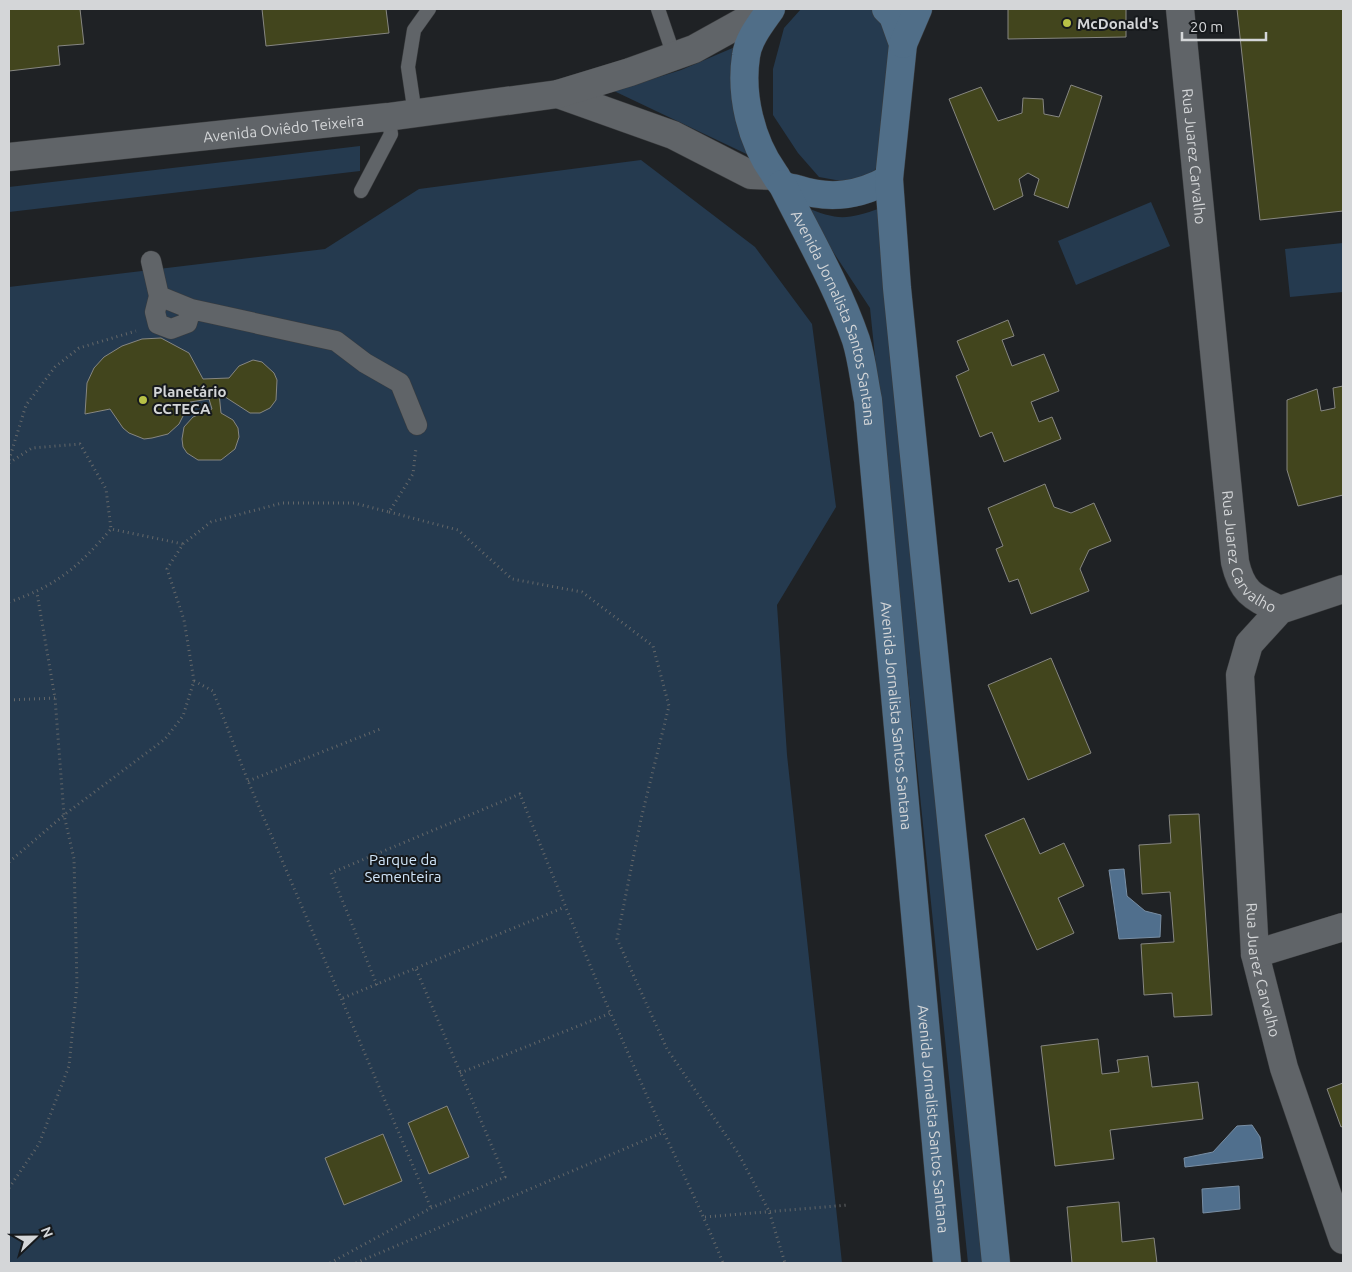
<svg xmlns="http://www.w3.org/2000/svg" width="1352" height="1272" font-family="Ubuntu,sans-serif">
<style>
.green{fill:#253a4f}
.water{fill:#506f8d;stroke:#788ea4}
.building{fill:#42451d;stroke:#868681}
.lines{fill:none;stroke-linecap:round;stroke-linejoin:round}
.service-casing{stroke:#3a3c3e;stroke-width:15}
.pedestrian-casing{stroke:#3a3c3e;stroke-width:21}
.minor-casing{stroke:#3a3c3e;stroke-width:29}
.tertiary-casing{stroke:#3a3c3e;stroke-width:29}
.secondary-casing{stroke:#3a3c3e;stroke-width:29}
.path{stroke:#646769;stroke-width:3;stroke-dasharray:1 4;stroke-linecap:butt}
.service{stroke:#606468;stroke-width:14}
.pedestrian{stroke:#606468;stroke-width:20}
.minor{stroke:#606468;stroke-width:28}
.tertiary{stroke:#606468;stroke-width:28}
.secondary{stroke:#506e88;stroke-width:28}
.poi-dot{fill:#b8c147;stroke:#16191c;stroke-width:2}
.labels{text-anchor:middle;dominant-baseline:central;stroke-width:4;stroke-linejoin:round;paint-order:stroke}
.poi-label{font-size:15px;font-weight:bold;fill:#d4d6d8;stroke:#16191c;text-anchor:start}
.street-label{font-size:15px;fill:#d4d6d8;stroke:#16191c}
.park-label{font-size:15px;fill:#d1e6fa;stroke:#16191c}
</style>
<rect width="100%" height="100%" fill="#1f2225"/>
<path class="green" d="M801 9H876L888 26 889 62 881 160 871 176 841 181 819 177 798 153 773 115V69L784 28Z
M742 44 757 159 614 91 681 70Z
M360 146V171L9 212V187Z
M641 160 755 247 812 324 836 507 777 605 787 755 842 1263H9V287L325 249 419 189Z
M1151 202 1170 246 1076 285 1058 241Z
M803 206C838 221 846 220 881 208L985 1263H968L870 308Z
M1343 243V292L1290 297 1285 249Z"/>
<path class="water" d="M1124 869 1127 896 1145 911 1161 915 1160 937 1119 939 1109 870Z
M1252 1125 1260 1137 1263 1158 1185 1167 1184 1158 1213 1152 1237 1126Z
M1239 1186 1240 1209 1203 1213 1202 1189Z"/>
<path class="building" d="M9 9H80L84 44 58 46 60 65 9 71Z
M262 9H386L389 33 266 46Z
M1008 9H1126V37L1008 39Z
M1237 9H1343V211L1260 220Z
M1071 85 1102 96 1068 208 1034 195 1039 179 1028 173 1019 179 1023 196 994 210 949 99 981 87 998 121 1022 113 1023 98 1043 99 1044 114 1059 117Z
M1008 320 1014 336 1002 340 1012 366 1044 354 1059 391 1031 402 1039 422 1052 417 1061 439 1004 462 992 432 980 437 956 376 969 370 957 341Z
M161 338 189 353 203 379 229 378 239 366 253 360 262 362 274 373 277 380 276 400 270 408 260 413H250L219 393 221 413 233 420 238 428 239 437 235 449 221 460H198L187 453 183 447 182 439 184 427 193 417 212 409 209 399 190 402 179 424 168 434 152 438 144 439 129 433 123 428 110 409 85 414 87 383 94 368 104 357 122 346 142 339Z
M1343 386V495L1298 506 1287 470V400L1317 389 1321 411 1335 408 1333 388Z
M1045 484 1054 507 1071 513 1094 503 1111 541 1089 550 1080 569 1089 591 1031 614 1018 579 1009 582 996 549 1003 546 988 508Z
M1051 658 1091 753 1028 780 988 685Z
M1199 814 1212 1015 1174 1017 1172 993 1144 995 1141 944 1174 942 1170 892 1142 894 1139 845 1171 843 1169 815Z
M1024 818 1040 854 1064 843 1084 886 1058 898 1074 933 1037 950 985 835Z
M1098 1039 1102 1074 1119 1072 1117 1060 1148 1056 1152 1087 1198 1082 1203 1119 1110 1130 1114 1159 1055 1166 1041 1046Z
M1343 1083V1126L1341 1127 1327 1089Z
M447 1106 469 1157 429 1174 408 1123Z
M383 1134 402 1181 344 1205 325 1158Z
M1119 1202 1122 1242 1154 1238 1157 1263H1072L1067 1207Z"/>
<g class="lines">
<g class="service-casing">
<path id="service" d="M658 9 674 56
M415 114 408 67 414 30 429 9
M361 191 391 134 388 117"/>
</g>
<g class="pedestrian-casing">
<path id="pedestrian" d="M151 261 159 296 191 309 336 341 365 363 400 383 417 425
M159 296 155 312 158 324 171 329 187 323 191 309"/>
</g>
<g class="minor-casing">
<g id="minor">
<path id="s1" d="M1180 9 1235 562C1242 593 1253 597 1280 610"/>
<path id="s2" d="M1343 589 1280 610 1249 644 1240 675 1255 954 1284 1068 1343 1240"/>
<path d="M1255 954 1343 927"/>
</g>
</g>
<g class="tertiary-casing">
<g id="tertiary">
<path d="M558 94 673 135 751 175 776 176"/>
<path id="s3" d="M9 157 388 117 558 94 630 72 694 49 766 9"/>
</g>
</g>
<g class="secondary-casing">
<g id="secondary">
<path d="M771 9C762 22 748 39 746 56 740 95 751 141 774 173 776 176 779 182 783 185 786 187 793 188 797 189 830 200 859 196 889 179"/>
<path d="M886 9 893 16 903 44 889 179 897 288 996 1263"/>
<path d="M903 44 918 9"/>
<path id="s4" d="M782 184C808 236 837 285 856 340 862 359 864 381 868 400L947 1263"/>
</g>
</g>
<path class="path" d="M9 460 26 405 55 367 79 348 136 331
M9 463 32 448 80 444 106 489 111 529 183 544
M389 512 458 530 512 579 582 592 653 646 669 706 641 819 617 939 667 1049 738 1153 769 1211 785 1263
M9 602C57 586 79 566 111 529
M194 681 213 691 248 781 431 1208
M9 700 55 698
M248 781 383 728
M9 862 64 815 165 739 183 716 194 681 184 620 167 569 183 544 211 522 282 503H354L389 512 413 474 416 448
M377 985 331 873 520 794C558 890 598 986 640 1080 667 1142 698 1201 723 1263
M343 998 565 907
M460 1073 611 1013
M9 1188 39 1144 69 1066 77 985 74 859 64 815 55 698 37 593
M705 1217 848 1205
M330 1263 431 1208 505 1177 416 969
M356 1263 664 1132"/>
<use href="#service" class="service"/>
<use href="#pedestrian" class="pedestrian"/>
<use href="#minor" class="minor"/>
<use href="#tertiary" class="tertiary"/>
<use href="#secondary" class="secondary"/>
</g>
<g class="poi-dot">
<circle cx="1067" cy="23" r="5"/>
<circle cx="143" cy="400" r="5"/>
</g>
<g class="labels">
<g class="poi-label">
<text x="1077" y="23">McDonald's</text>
<text x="153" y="391">Planetário<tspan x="153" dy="17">CCTECA</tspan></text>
</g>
<g class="street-label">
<text stroke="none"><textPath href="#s3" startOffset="276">Avenida Oviêdo Teixeira</textPath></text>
<text stroke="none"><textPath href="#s1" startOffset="148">Rua Juarez Carvalho</textPath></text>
<text stroke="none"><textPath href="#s4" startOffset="145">Avenida Jornalista Santos Santana</textPath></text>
<text stroke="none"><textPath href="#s1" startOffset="552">Rua Juarez Carvalho</textPath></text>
<text stroke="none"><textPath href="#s4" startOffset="551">Avenida Jornalista Santos Santana</textPath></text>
<text stroke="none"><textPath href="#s2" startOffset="441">Rua Juarez Carvalho</textPath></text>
<text stroke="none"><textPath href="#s4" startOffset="956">Avenida Jornalista Santos Santana</textPath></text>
</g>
<g class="park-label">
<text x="403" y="859">Parque da<tspan x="403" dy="17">Sementeira</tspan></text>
</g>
</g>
<rect width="1352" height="1272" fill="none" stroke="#d4d6d8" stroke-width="20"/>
<g transform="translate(35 1237) rotate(68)" stroke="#16191c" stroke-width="4" paint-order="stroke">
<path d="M0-4L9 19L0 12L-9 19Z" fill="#d4d6d8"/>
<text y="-8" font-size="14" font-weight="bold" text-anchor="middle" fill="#d4d6d8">N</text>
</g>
<path d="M1182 32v8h84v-8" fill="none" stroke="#d4d6d8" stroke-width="2.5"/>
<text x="1190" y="32" font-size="15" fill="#d4d6d8" stroke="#16191c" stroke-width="4" paint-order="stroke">20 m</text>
</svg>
